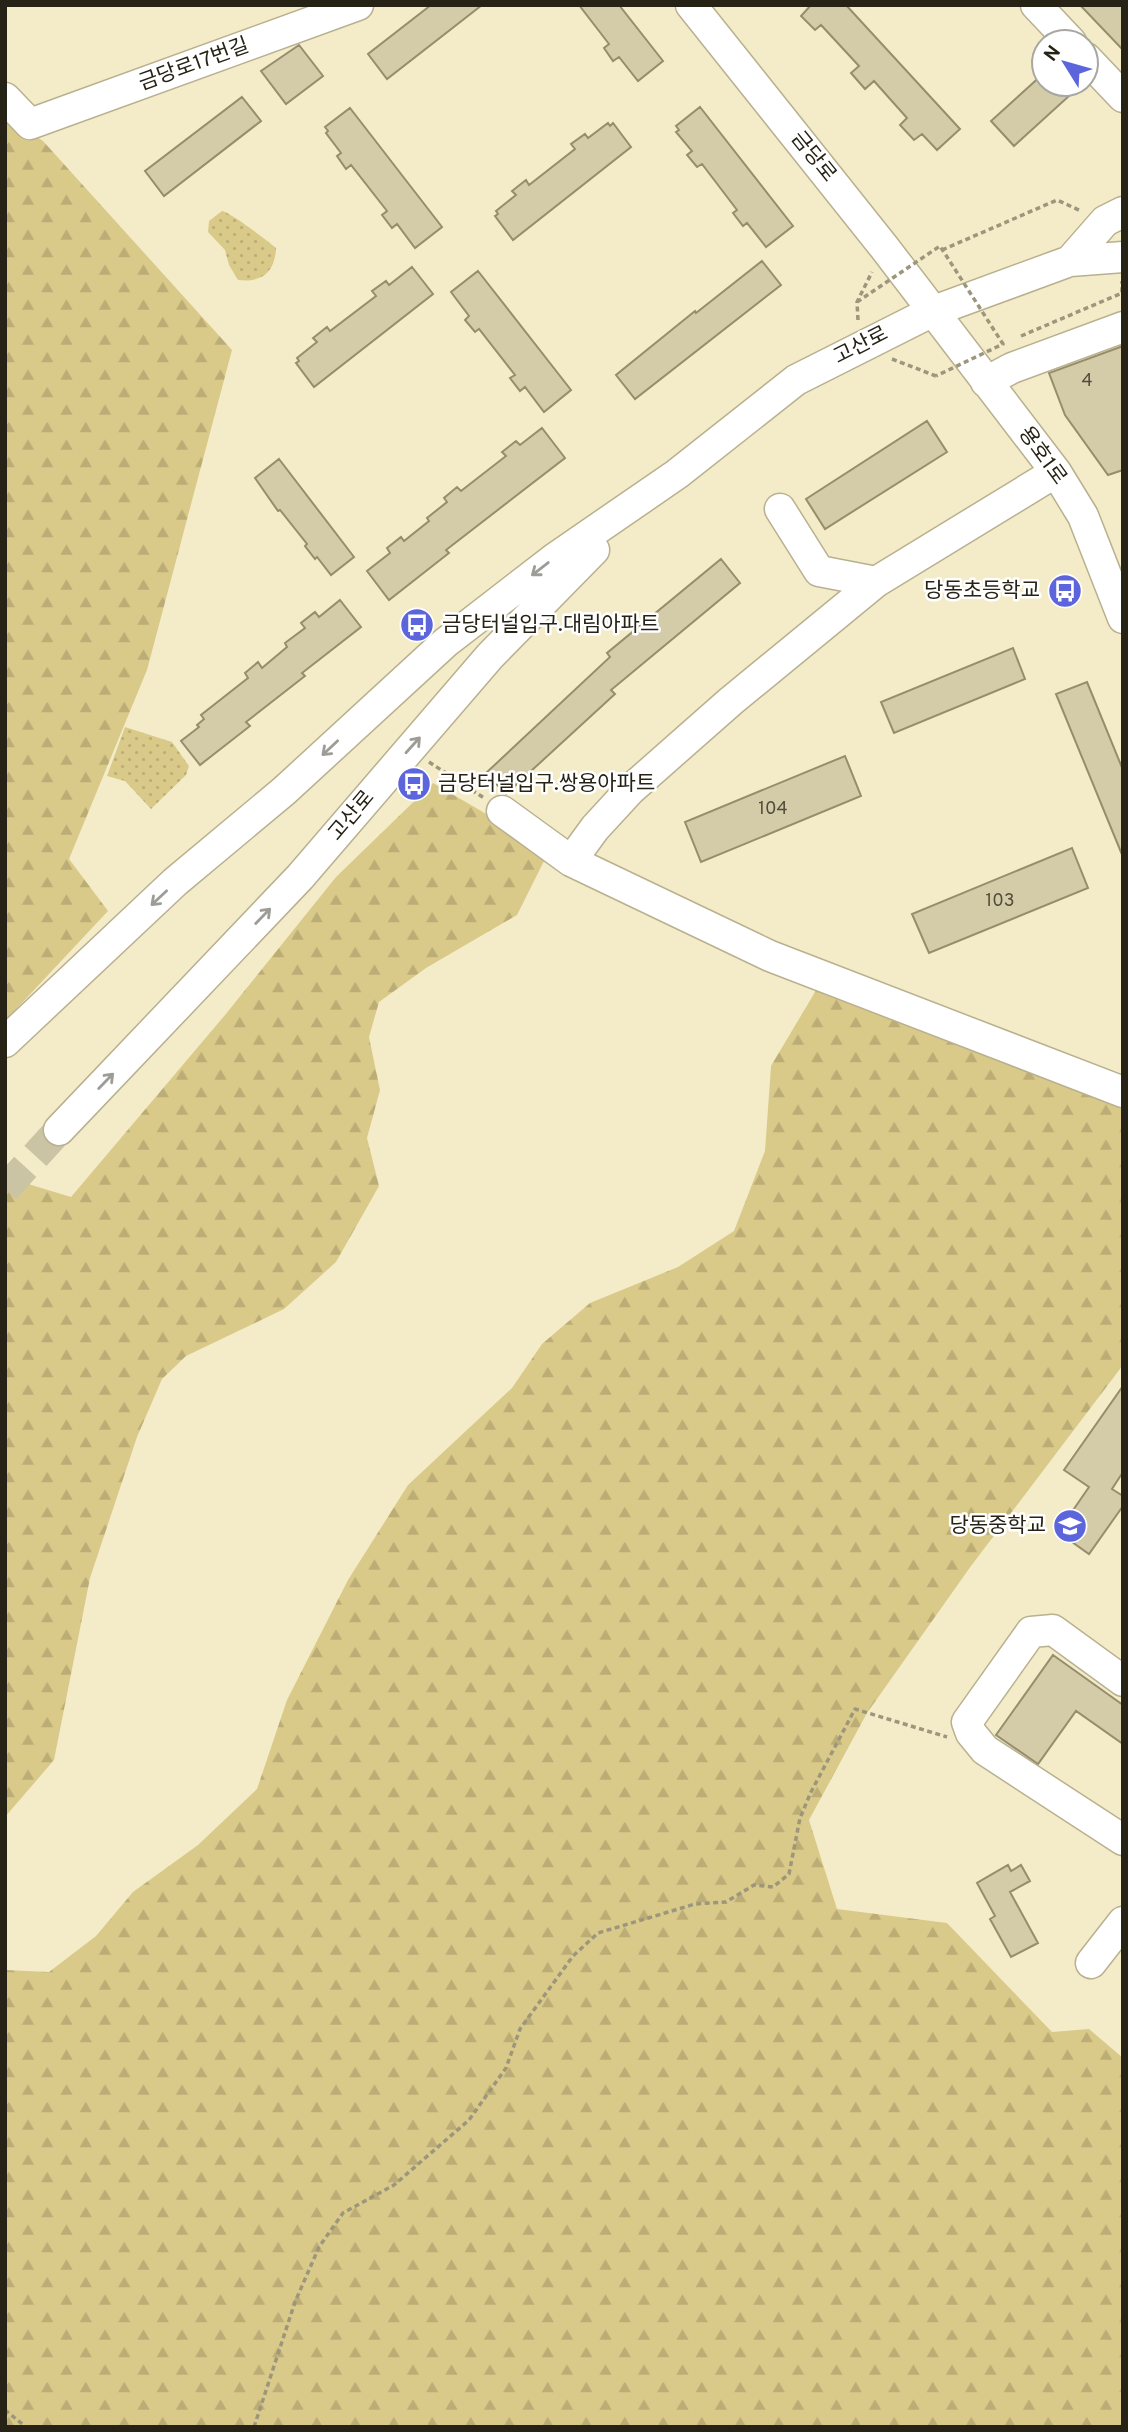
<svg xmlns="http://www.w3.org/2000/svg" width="1128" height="2432" font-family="Overpass,'Noto Sans KR',sans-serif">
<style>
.forest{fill:url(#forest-firs)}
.park{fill:url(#park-dots)}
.building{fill:#d4cca9;stroke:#958d6c;stroke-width:2}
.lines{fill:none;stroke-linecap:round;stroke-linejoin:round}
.minor-tunnel{stroke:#cbc4a4;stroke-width:30;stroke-dasharray:30 15;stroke-linecap:butt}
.minor-casing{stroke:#b9b08f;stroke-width:33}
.path{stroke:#9d967c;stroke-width:3.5;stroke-dasharray:5 3.5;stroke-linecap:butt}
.minor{stroke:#fff;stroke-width:30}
.path-bridge{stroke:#9d967c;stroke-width:3.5;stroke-dasharray:5 3.5;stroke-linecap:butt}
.oneway{stroke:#9d9c96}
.labels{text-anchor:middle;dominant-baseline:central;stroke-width:5;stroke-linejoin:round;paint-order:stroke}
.number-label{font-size:18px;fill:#524c3a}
.street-label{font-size:21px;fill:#262215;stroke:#fff}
.poi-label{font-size:21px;fill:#262215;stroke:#fff;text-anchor:end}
</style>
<defs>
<pattern id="forest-firs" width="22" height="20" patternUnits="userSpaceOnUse" patternTransform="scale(1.75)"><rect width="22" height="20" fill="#daca89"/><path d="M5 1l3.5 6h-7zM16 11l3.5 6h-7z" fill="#bbad75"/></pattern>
<pattern id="park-dots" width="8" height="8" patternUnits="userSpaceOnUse" patternTransform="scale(1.75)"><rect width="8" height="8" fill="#daca89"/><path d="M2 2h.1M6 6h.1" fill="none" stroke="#bbad75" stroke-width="1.8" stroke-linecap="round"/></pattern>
</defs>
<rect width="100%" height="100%" fill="#f4ecc8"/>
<path class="forest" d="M5 116 43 141 232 350 147 670 69 859 108 911 5 1021Z
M433 783 495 819 547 855 517 915 426 968 379 1002 369 1037 380 1090 367 1138 379 1186 336 1262 284 1309 186 1356 162 1379 137 1437 90 1578 54 1760 5 1817V1177L71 1197 225 1015 336 877Z
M818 987 1123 1102V1365L971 1566 867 1713 809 1820 837 1909 947 1923 1052 2032 1089 2029 1123 2058V2427H5V1970L49 1972 96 1936 133 1892 198 1845 257 1789 287 1700 348 1580 408 1485 512 1388 542 1344 590 1303 678 1267 734 1231 765 1151 771 1066Z"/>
<path class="park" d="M222 211C230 212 268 241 276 248 275 272 262 283 238 280L229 265 225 250 208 232 209 221Z
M125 727 172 742 189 766 186 775 151 809 125 781 107 776Z"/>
<path class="building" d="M431 5H482L387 79 368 54Z
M579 5H619L663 61 638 81 619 57 613 61 604 48 609 44Z
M811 5H846L960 129 937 150 922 134 914 140 900 125 907 118 874 81 865 89 851 73 859 66 821 25 815 30 801 16Z
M1080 5H1123V50Z
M299 45 323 76 286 104 261 71Z
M1044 73V84H1058L1069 96 1014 146 991 121Z
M242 97 261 121 164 196 145 171Z
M700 107 793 226 766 247 747 223 743 226 733 213 737 210 702 164 697 167 687 155 692 151 676 132 679 130 676 126Z
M350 108 442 227 415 248 397 224 392 228 382 215 387 211 351 165 346 169 337 156 341 153 326 133 328 131 325 127Z
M608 123 610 126 613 123 631 147 513 240 495 216 498 214 496 211 516 195 512 191 526 180 529 185 575 149 571 144 585 134 588 138Z
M762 261 781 285 635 399 616 375 695 311 696 313Z
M412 267 433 294 314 387 296 363 299 361 297 358 317 342 313 338 327 327 330 331 376 296 372 291 386 281 389 285Z
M478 271 571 390 544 412 525 387 520 391 510 378 515 375 479 329 475 332 465 320 469 316 451 292Z
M1123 346V470L1108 475 1065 415 1049 373Z
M927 421 947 452 825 529 806 499Z
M542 428 565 458 446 550 449 553 389 600 367 571 390 553 387 548 401 537 404 541 429 521 427 518 447 502 444 498 457 487 461 491 506 456 502 452 516 441 520 445Z
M279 459 354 557 331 575 317 557 315 559 305 546 307 544 280 510 278 511 255 478Z
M721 559 740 583 611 690 615 694 506 794 486 773 610 657 607 653Z
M340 600 361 627 302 673 305 676 246 722 250 726 200 765 181 741 199 727 197 725 204 719 201 715 248 678 245 673 258 662 262 668 287 647 285 643 305 628 301 623 315 612 319 617Z
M1013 648 1025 679 894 733 881 702Z
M1087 682 1123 770V857L1056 694Z
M845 756 861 796 701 862 685 822Z
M1072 848 1088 888 929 953 912 914Z
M1123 1386V1472L1112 1489 1123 1496V1506L1089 1554 1058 1532 1089 1487 1064 1470Z
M1053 1655 1123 1705V1744L1076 1711 1038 1764 996 1735Z
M1008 1865 1011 1871 1021 1865 1030 1881 1010 1892 1038 1943 1011 1957 990 1919 995 1916 977 1883Z"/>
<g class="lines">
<path class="minor-tunnel" d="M5 1189 59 1130"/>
<g class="minor-casing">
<path id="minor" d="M691 5 884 247 1056 472 1083 516 1123 618
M1036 5 1071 42
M1086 58 1123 97
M5 98 30 124 358 5
M1070 261 1105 221 1123 212
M986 382 1012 368 1123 327
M780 509 819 571 876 582
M502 811 571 861 770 956 1123 1092
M571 861 595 828 630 790 731 701 876 582 1056 472
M5 1042 175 882 284 791 445 643 555 558 677 474 796 380 931 312 1070 261 1123 257
M59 1130 300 877 490 656 594 550
M1123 1681 1053 1630 1031 1632 967 1722 971 1733 985 1750 1123 1840
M1091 1963 1123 1922"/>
</g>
<path class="path" d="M942 250 1057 200 1081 211
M858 320 857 302 872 272
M1021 336 1122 293V281
M892 359 936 376
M429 762 484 798
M5 2410 26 2427
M254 2427 295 2302 319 2247 343 2213 394 2185 469 2120 506 2068 520 2029 573 1956 598 1933 695 1904 726 1902 754 1885 773 1887 789 1874 800 1818 811 1792 855 1709 947 1737"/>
<use href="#minor" class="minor"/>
<path class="path-bridge" d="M857 302 940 246 1003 344 936 376"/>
</g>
<defs><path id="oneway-shaft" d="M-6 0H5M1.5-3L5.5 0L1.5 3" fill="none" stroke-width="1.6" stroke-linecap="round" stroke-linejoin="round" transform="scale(1.75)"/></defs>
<g class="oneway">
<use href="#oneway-shaft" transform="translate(540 569) rotate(142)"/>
<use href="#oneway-shaft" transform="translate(413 745) rotate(-48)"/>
<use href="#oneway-shaft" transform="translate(330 748) rotate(137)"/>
<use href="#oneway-shaft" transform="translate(159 898) rotate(137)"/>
<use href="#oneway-shaft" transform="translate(263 916) rotate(-46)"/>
<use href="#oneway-shaft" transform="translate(106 1081) rotate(-46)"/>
</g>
<defs>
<g id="bus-disc" transform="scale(1.75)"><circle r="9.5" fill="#5c65dc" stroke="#fff"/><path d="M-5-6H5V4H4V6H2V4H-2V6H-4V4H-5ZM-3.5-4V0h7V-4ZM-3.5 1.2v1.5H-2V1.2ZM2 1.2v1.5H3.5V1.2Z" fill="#fff"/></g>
<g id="school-disc" transform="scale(1.75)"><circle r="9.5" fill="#5c65dc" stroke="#fff"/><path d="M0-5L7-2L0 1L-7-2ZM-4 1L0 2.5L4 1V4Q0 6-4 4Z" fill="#fff"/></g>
</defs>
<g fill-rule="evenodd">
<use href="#bus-disc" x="1065" y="591"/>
<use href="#bus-disc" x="417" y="625"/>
<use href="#bus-disc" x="414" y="784"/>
<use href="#school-disc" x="1070" y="1526"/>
</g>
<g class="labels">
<g class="number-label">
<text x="1087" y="381">4</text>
<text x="773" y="809">104</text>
<text x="1000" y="901">103</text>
</g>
<g class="street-label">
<text transform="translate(194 65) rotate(-20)">금당로17번길</text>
<text transform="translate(813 157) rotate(51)">금당로</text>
<text transform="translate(861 346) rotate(-27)">고산로</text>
<text transform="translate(1042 456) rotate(54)">용호1로</text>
<text transform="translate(352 816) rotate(-50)">고산로</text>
</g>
<g class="poi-label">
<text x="1040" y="591">당동초등학교</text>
<text x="442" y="625" text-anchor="start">금당터널입구.대림아파트</text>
<text x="438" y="784" text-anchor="start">금당터널입구.쌍용아파트</text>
<text x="1046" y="1526">당동중학교</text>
</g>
</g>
<rect width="1128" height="2432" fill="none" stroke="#262215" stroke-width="14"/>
<g transform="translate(1065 63) rotate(307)"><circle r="33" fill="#ffffff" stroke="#a8a7a1" stroke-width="2"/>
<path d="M0-5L12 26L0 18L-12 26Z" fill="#5c65dc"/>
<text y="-10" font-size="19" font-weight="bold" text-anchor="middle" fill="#262215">N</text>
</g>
</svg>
